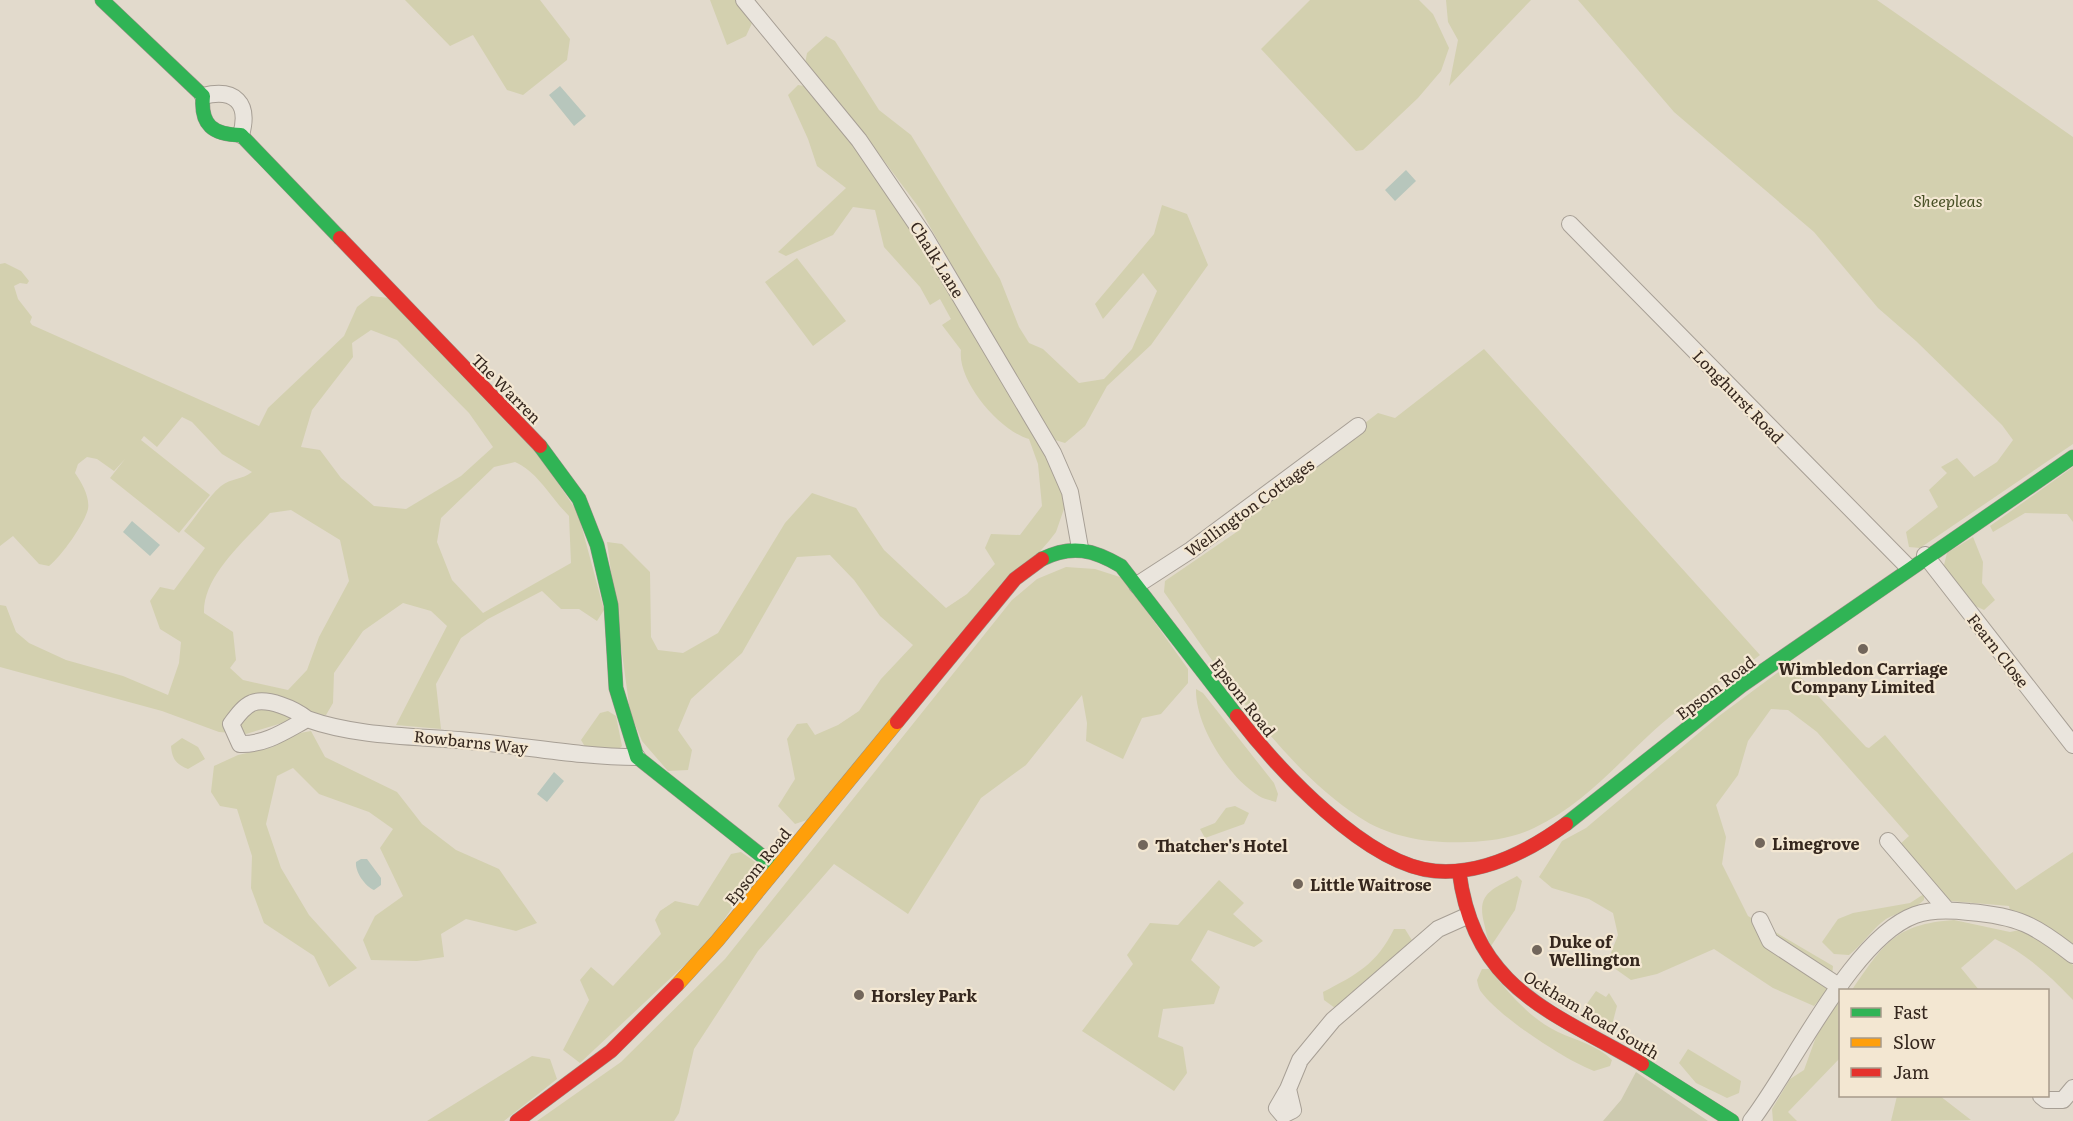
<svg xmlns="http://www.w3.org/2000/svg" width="2073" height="1121" font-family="Literata,serif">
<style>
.green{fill:#d3d0af;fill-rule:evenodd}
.cemetery{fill:#cdcaaf}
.water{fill:#b7c6bc}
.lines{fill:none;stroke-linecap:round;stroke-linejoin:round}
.street-casing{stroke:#a79f95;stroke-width:18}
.fast-casing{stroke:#978f85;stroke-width:15}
.slow-casing{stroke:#978f85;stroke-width:15}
.jam-casing{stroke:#978f85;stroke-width:15}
.street{stroke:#eae5dd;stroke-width:16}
.fast{stroke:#30b455;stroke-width:14}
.slow{stroke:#ff9f0a;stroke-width:14}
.jam{stroke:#e5322d;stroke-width:14}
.poi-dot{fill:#72665b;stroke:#f3e7d2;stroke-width:2}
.labels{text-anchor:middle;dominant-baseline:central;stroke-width:4.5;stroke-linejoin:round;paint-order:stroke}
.park-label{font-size:16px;font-style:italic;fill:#485026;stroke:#f3e7d2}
.street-label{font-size:16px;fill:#35271e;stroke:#f3e7d2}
.poi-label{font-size:16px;font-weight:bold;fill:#35271e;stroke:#f3e7d2;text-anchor:start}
</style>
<rect width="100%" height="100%" fill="#e2dacc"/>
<path class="green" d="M405 0H540L570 39 567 60 523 95 507 90 473 35 450 46Z
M710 0H736L753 21 746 36 727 45Z
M1310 0H1419L1433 14 1449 48 1441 71 1418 98 1363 150 1356 151 1261 49Z
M1446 0H1531L1449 86 1458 40 1448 22Z
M1578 0H1877L2073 137V444L1920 548 1909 547 1906 532 1938 507 1929 490 1947 473 1941 467 1957 458 1974 477 1997 462 2013 440 2002 425 1916 341 1878 308 1814 232 1674 112Z
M826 36 835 41 879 110 911 135 1000 279 1019 327 1029 343 1043 349 1079 383 1104 379 1132 349 1157 291 1143 273 1103 319 1095 304 1154 234 1162 205 1187 214 1208 265 1151 345 1107 386 1085 426 1065 443 1055 440 981 317 920 209 873 146 805 64 807 53Z
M798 85 810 87 874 171 1043 442 1066 503 1056 532 1049 541 807 820 795 824 778 806 795 779 787 739 797 724 807 723 815 735 838 725 859 711 881 679 913 645 880 616 854 580 830 555 797 557 742 653 691 699 678 730 692 750 688 770 668 771 642 741 630 712 607 542 622 544 650 572 651 637 658 650 683 653 718 633 785 523 812 493 856 508 884 550 946 608 967 594 995 564 985 548 991 534 1020 535 1042 506 1038 464 1029 439C1000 431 957 381 961 350L942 325 951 319 940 299 930 305 920 287 884 247 875 210 853 207 833 235 786 256 778 252 846 188 817 166 808 139 788 95Z
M797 258 846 321 813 346 765 282Z
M5 263 21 271 29 281 27 284 20 283 14 286 18 299 32 317 30 322 32 325 259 426 268 408 344 336 357 307 371 296 389 298 532 444 578 513 604 610 597 621 579 609H561L542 591 488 619 461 638 436 684 441 729 396 725 447 626 431 611 403 603 363 631 334 673 333 703 326 715 312 714 246 734 219 732 162 711 0 667V605L6 606 16 632 29 643 66 660 123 676 168 695 179 663 181 642 160 629 150 601 160 587 174 590 205 548 184 531C196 517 208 497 221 486 231 478 242 480 252 472L222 454 192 422 182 417 157 447 144 436 141 440 210 495 179 533 110 478 125 459 114 471 97 459 87 457 78 464 75 473C82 483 90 497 88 509 85 523 61 557 49 566L39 564 13 536 0 546V264ZM371 330 397 340 469 413 493 447 461 476 406 509 374 506 341 478 320 450 301 447 312 410 353 357 352 343ZM515 462C537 471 551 498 569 516L571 563 483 613 452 580 437 542 441 518 494 467ZM291 510 340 540 349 581 319 637 307 670 288 690 243 680 230 668 236 660 233 632 204 613C203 575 246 540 270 513Z
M1484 349 1760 655C1734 676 1703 690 1677 711 1628 749 1592 801 1534 828 1513 838 1491 841 1468 842 1432 844 1390 838 1359 817 1282 767 1217 667 1164 592L1165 581 1241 529 1243 516 1378 413 1395 418Z
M2073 467V522L2067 514 2025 513 1993 532 1990 526Z
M1973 537 1983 562 1982 583 1995 600 1984 610 1969 603 1943 569 1947 553Z
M1066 567 1095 569 1123 578 1188 669V683L1161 714 1142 718 1123 759 1086 741 1087 723 1082 695 1026 765 981 798 908 914 834 864 758 951 694 1049 679 1113 674 1121H537L621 1062 725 959 1012 600 1037 579Z
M1791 667 1866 747 1869 748 1885 735 2016 890 2073 852V944L2042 923 2010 910 2009 906 1951 901 1940 894 1898 846 1909 836 1817 732 1788 710 1771 709 1748 741 1738 775 1716 805 1726 837 1722 864 1748 916 1833 966 1831 986 1814 1006 1773 988 1714 949 1657 974 1631 980 1607 963 1618 935 1613 913 1589 899 1552 888 1539 877 1562 841 1586 828 1719 716 1777 673Z
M1196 689 1203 693 1274 783 1278 794 1276 802C1271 800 1263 799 1259 796 1228 777 1195 725 1196 689Z
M608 711 616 716 622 746 617 751 587 750 581 740 600 713Z
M311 731 325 757 397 792 422 824 456 850 499 869 537 923 516 931 466 919 441 934 444 957 417 961 371 960 363 940 375 916 403 896 380 848 393 829 369 812 319 794 293 768 277 776 266 824 281 868 309 915 357 968 329 987 314 956 264 923 251 888 252 856 237 809 220 806 211 792 214 766 238 755 273 747 289 735Z
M182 738 198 747 205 759 188 769C176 764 172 759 171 746Z
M1235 806 1249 813 1244 824 1205 838 1200 829 1215 823 1226 808Z
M741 852 761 866 708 943 580 1063 563 1050 589 1000 580 980 591 967 613 986 661 934 655 920 660 911 675 901 698 906 731 854Z
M1517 876 1522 881 1515 910 1491 946C1487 939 1486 931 1484 923 1476 892 1494 889 1517 876Z
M1219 880 1244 903 1233 914 1263 941 1254 947 1208 930 1191 960 1220 987 1214 1004 1163 1009 1158 1037 1183 1047 1187 1073 1174 1091 1082 1031 1133 964 1127 955 1150 923 1178 925Z
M1924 894V900C1916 909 1898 912 1886 919 1872 929 1863 944 1849 955L1834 954 1822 942 1838 919 1853 913 1910 903Z
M1954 920 2010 932 2024 929 2057 950 2073 965V1000C2050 976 2026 953 1995 939L1961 968 1979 990H1852C1883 945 1894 924 1954 920Z
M1394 929H1405L1413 942 1335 1008 1324 1000 1323 992C1356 975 1377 964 1394 929Z
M1482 969H1489C1509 993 1529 1018 1558 1032 1577 1041 1597 1045 1612 1060L1610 1066 1594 1071C1565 1060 1501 1018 1482 993 1479 990 1478 985 1477 980Z
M1596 991 1606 997 1609 993 1617 1006 1611 1029 1581 1012Z
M1838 1002 1840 1058 1788 1112 1797 1121H1773L1772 1109 1790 1079 1804 1070 1816 1037Z
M1688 1049 1741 1081 1739 1093 1727 1098 1696 1083 1679 1063Z
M532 1056 550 1059 557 1079 504 1121H427Z
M1897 1096H1940L1971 1120 1891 1121Z"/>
<path class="cemetery" d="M1636 1072 1708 1121H1603L1621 1100Z"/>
<path class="water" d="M560 86 586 116 574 126 549 95Z
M1406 170 1416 181 1395 201 1385 190Z
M132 521 160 545 150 556 123 532Z
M554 772 564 781 547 802 537 794Z
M361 859H367L381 878V885L374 890C365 886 355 872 356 862Z"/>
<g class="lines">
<g class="street-casing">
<path id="street" d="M744 0 859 140 925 237 1053 453 1070 492 1080 548
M203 96C235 88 250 103 241 135
M1570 224 1908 567
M1925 555 2073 745
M1137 585 1191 550 1358 426
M307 719C295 709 267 697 252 703 243 707 237 716 231 724L240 744C265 745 285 731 307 719 357 737 416 736 469 741 525 746 581 757 637 757
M1888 841 1947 910
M1760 920 1770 941 1840 987
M1288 1089 1277 1108 1283 1115 1293 1110 1288 1089 1300 1060 1333 1020 1438 929 1467 916
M2041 1096 2046 1100H2063L2073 1088
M1751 1121C1793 1067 1852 938 1915 915 1932 909 1952 910 1969 912 2018 916 2035 925 2073 955"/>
</g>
<g class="fast-casing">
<path id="fast" d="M102 0 203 96C200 125 213 135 241 135L340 238
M540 446 579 499 597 545 611 605 616 688 637 757 777 868
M1042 559C1072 544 1094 550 1121 566L1237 716
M1566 824 1741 686 2073 457
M1642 1064 1732 1121"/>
</g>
<g class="slow-casing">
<path id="slow" d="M677 985 717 941 897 722"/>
</g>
<g class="jam-casing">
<path id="jam" d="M340 238 540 446
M1237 716C1278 769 1366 865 1435 871 1482 875 1529 851 1566 824
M897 722 1015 579 1042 559
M1459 871C1474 989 1551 1011 1642 1064
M517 1121 611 1051 677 985"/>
</g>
<use href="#street" class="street"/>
<use href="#fast" class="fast"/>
<use href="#slow" class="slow"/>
<use href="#jam" class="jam"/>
</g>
<g class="poi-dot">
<circle cx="1863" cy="649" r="6"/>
<circle cx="1760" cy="843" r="6"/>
<circle cx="1143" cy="845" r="6"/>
<circle cx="1298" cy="884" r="6"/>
<circle cx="1537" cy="950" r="6"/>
<circle cx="859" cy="995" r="6"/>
</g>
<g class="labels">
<g class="park-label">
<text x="1948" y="200">Sheepleas</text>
</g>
<g class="street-label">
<text transform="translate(938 259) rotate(58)">Chalk Lane</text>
<text transform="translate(507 388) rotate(45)">The Warren</text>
<text transform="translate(1739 396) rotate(46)">Longhurst Road</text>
<text transform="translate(1249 507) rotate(-36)">Wellington Cottages</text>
<text transform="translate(1999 650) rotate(52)">Fearn Close</text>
<text transform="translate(1715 687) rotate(-37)">Epsom Road</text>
<text transform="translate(1244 697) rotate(52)">Epsom Road</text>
<text transform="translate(471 741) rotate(6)">Rowbarns Way</text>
<text transform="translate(757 866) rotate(-51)">Epsom Road</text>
<text transform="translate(1592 1014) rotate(31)">Ockham Road South</text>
</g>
<g class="poi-label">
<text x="1863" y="668" text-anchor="middle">Wimbledon Carriage<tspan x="1863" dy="18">Company Limited</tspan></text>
<text x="1772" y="843">Limegrove</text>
<text x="1155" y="845">Thatcher's Hotel</text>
<text x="1310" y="884">Little Waitrose</text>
<text x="1549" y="941">Duke of<tspan x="1549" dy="18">Wellington</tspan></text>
<text x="871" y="995">Horsley Park</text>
</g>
</g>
<rect x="1839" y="989" width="210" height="108" fill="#f3e7d2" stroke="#a79a8a" stroke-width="1.5"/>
<rect x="1851" y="1008" width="30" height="9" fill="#30b455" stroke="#a79a8a" stroke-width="1.5"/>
<text x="1893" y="1019" font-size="18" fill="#35271e">Fast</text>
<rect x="1851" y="1038" width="30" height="9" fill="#ff9f0a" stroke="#a79a8a" stroke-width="1.5"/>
<text x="1893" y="1049" font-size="18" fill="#35271e">Slow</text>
<rect x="1851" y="1068" width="30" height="9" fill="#e5322d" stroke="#a79a8a" stroke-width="1.5"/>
<text x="1893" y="1079" font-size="18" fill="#35271e">Jam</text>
</svg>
